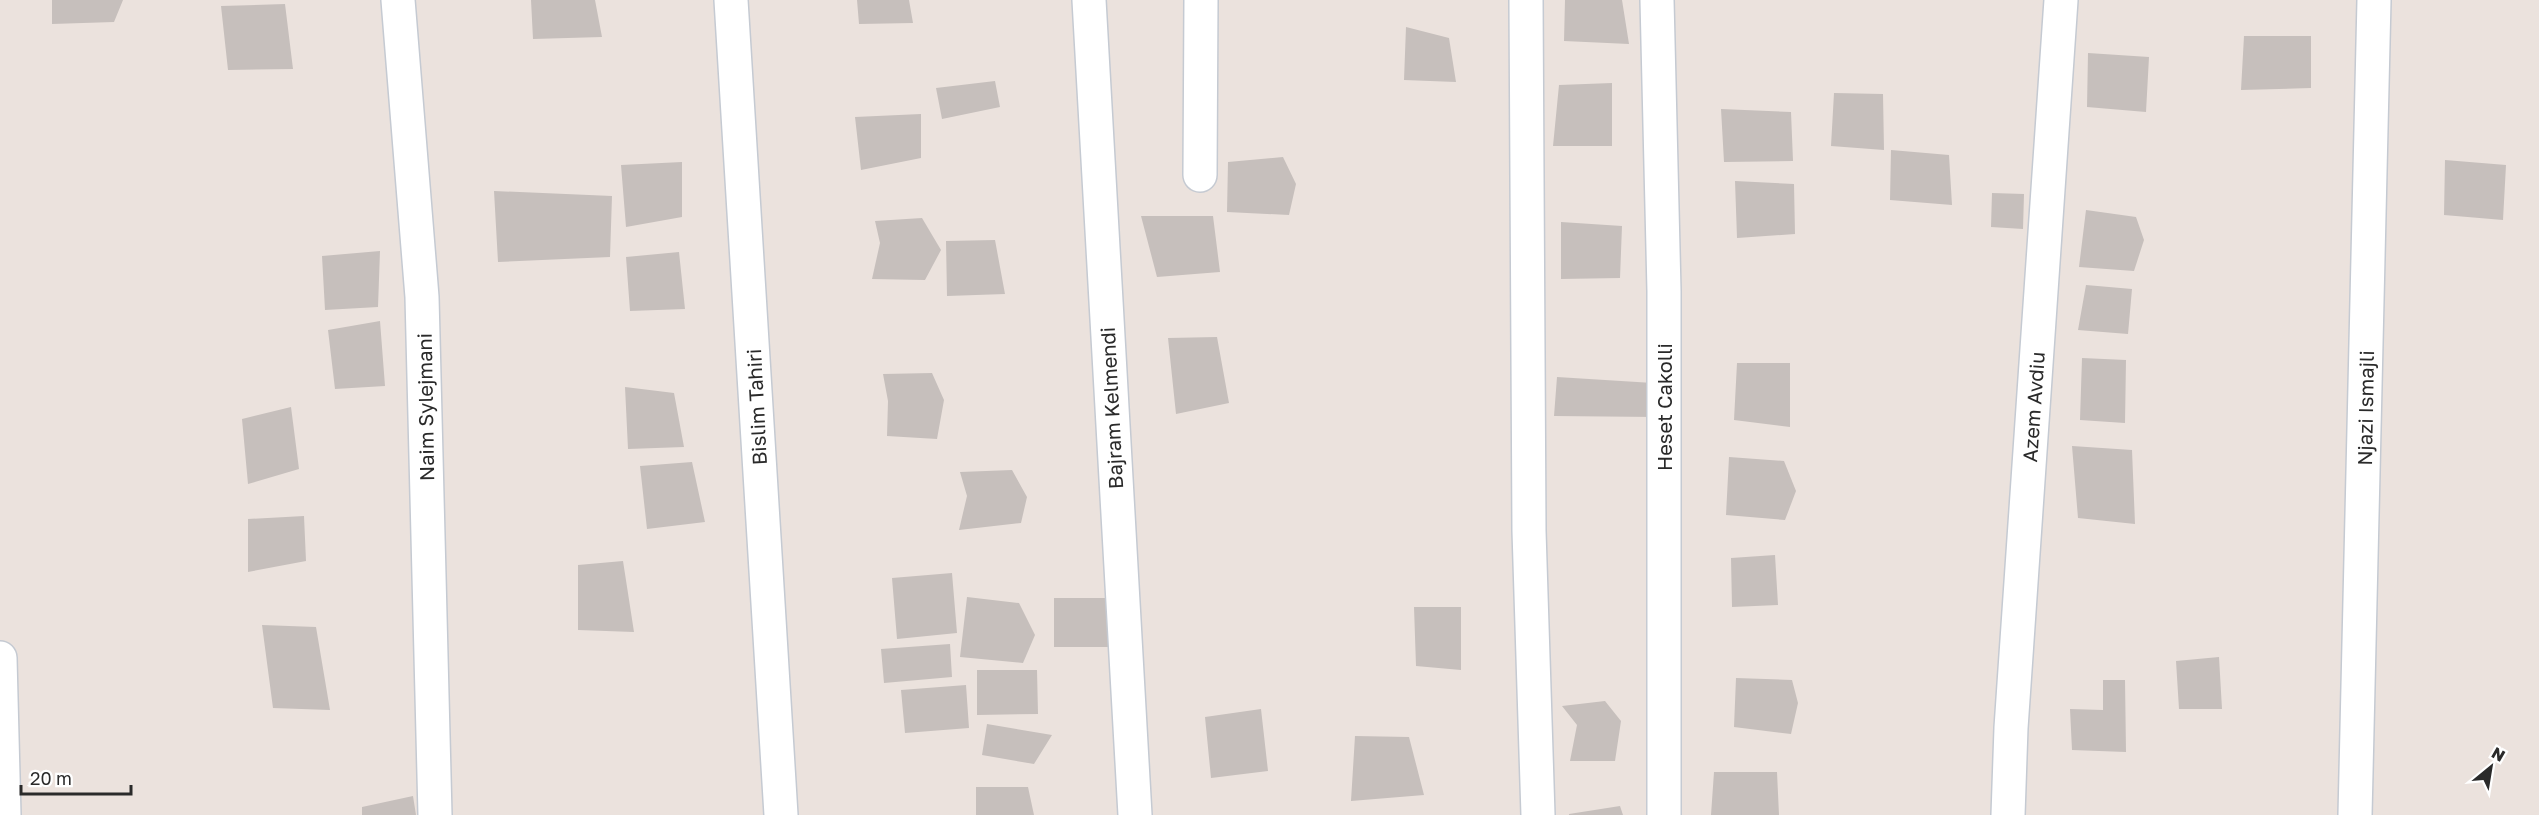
<svg xmlns="http://www.w3.org/2000/svg" width="2539" height="815" font-family="'Golos Text',sans-serif">
<style>
.building{fill:#c6bfbc}
.lines{fill:none;stroke-linecap:round;stroke-linejoin:round}
.street-casing{stroke:#c5cad2;stroke-width:36}
.street{stroke:#fff;stroke-width:33}
.labels{text-anchor:middle;dominant-baseline:central;stroke-width:6;stroke-linejoin:round;paint-order:stroke}
.street-label{font-size:20px;fill:#2a2a2a;stroke:#fff}
</style>
<rect width="100%" height="100%" fill="#ebe2dd"/>
<path class="building" d="M52 0H123L114 22 52 24Z
M531 0H595L602 37 533 39Z
M857 0H909L913 23 859 24Z
M1565 0H1622L1629 44 1564 41Z
M285 4 293 69 228 70 221 6Z
M1406 27 1449 38 1456 82 1404 80Z
M2244 36H2311V88L2241 90Z
M2088 53 2149 57 2146 112 2087 107Z
M995 81 1000 107 942 119 936 88Z
M1612 83V146H1553L1559 85Z
M1834 93 1883 94 1884 150 1831 146Z
M1721 109 1791 112 1793 161 1724 162Z
M921 114V158L861 170 855 117Z
M1891 150 1949 155 1952 205 1890 200Z
M1283 157 1296 184 1289 215 1227 212 1228 162Z
M2445 160 2506 165 2503 220 2444 215Z
M682 162V217L626 227 621 165Z
M1735 181 1794 184 1795 234 1737 238Z
M494 191 612 196 610 257 498 262Z
M1992 193 2024 194 2023 229 1991 227Z
M2086 210 2136 217 2144 240 2134 271 2079 267Z
M1141 216H1213L1220 272 1157 277Z
M922 218 941 250 925 280 872 279 880 243 875 221Z
M1561 222 1622 226 1620 278 1561 279Z
M995 240 1005 294 947 296 946 241Z
M380 251 378 307 325 310 322 256Z
M679 252 685 309 630 311 626 257Z
M2086 285 2132 289 2128 334 2078 330Z
M380 321 385 386 335 389 328 330Z
M1217 337 1229 403 1176 414 1168 338Z
M2082 358 2126 360 2125 423 2080 420Z
M1737 363H1790V427L1734 420Z
M932 373 944 400 937 439 887 436 888 401 883 374Z
M1557 377 1653 383 1656 417 1554 416Z
M625 387 674 393 684 447 628 449Z
M291 407 299 469 248 484 242 419Z
M2072 446 2132 450 2135 524 2078 518Z
M1729 457 1784 461 1796 491 1785 520 1726 515Z
M692 462 705 522 647 529 640 466Z
M1012 470 1027 497 1021 523 959 530 967 496 960 472Z
M304 516 306 561 248 572V519Z
M1775 555 1778 605 1732 607 1731 558Z
M623 561 634 632 578 630V565Z
M952 573 957 633 897 639 892 578Z
M967 597 1019 603 1035 635 1023 663 960 657Z
M1054 598H1116V647H1054Z
M1414 607H1461V670L1416 666Z
M262 625 316 627 330 710 273 708Z
M950 644 952 677 884 683 881 649Z
M2219 657 2222 709H2179L2176 661Z
M977 670H1037L1038 714 977 715Z
M1736 678 1792 680 1798 703 1791 734 1734 727Z
M2103 680H2125L2126 752 2072 750 2070 709 2103 710Z
M966 685 969 728 905 733 901 690Z
M1605 701 1621 721 1615 761H1570L1577 725 1562 706Z
M1261 709 1268 771 1211 778 1205 717Z
M987 724 1052 735 1034 764 982 755Z
M1355 736 1409 737 1424 795 1351 801Z
M1714 772H1777L1779 815H1711Z
M976 787H1028L1034 815H976Z
M413 796 416 815H362V807Z
M1620 806 1623 815H1569V814Z"/>
<g class="lines">
<g class="street-casing">
<path id="street" d="M398 0 422 297 435 815
M731 0 781 815
M1089 0 1135 815
M1526 0 1529 531 1538 815
M1657 0 1664 291V815
M1200 175 1201 0
M0 658 4 815
M2008 815 2011 728 2061 0
M2355 815 2374 0"/>
</g>
<use href="#street" class="street"/>
</g>
<g class="labels">
<g class="street-label">
<text transform="translate(425 407) rotate(-91)">Naim Sylejmani</text>
<text transform="translate(756 407) rotate(-93)">Bislim Tahiri</text>
<text transform="translate(1664 407) rotate(-90)">Heset Cakolli</text>
<text transform="translate(2033 407) rotate(-86)">Azem Avdiu</text>
<text transform="translate(1111 408) rotate(-93)">Bajram Kelmendi</text>
<text transform="translate(2365 408) rotate(-89)">Njazi Ismajli</text>
</g>
</g>
<g transform="translate(2491 767) rotate(30)" stroke="#ffffff" stroke-width="4.5" paint-order="stroke">
<path d="M0-4.5L10 22L0 15L-10 22Z" fill="#2a2a2a"/>
<text y="-9" font-size="16" font-weight="bold" text-anchor="middle" fill="#2a2a2a">N</text>
</g>
<path d="M21 785v9h110v-9" fill="none" stroke="#2a2a2a" stroke-width="3"/>
<text x="30" y="785" font-size="18" fill="#2a2a2a" stroke="#ffffff" stroke-width="4.5" paint-order="stroke">20 m</text>
</svg>
